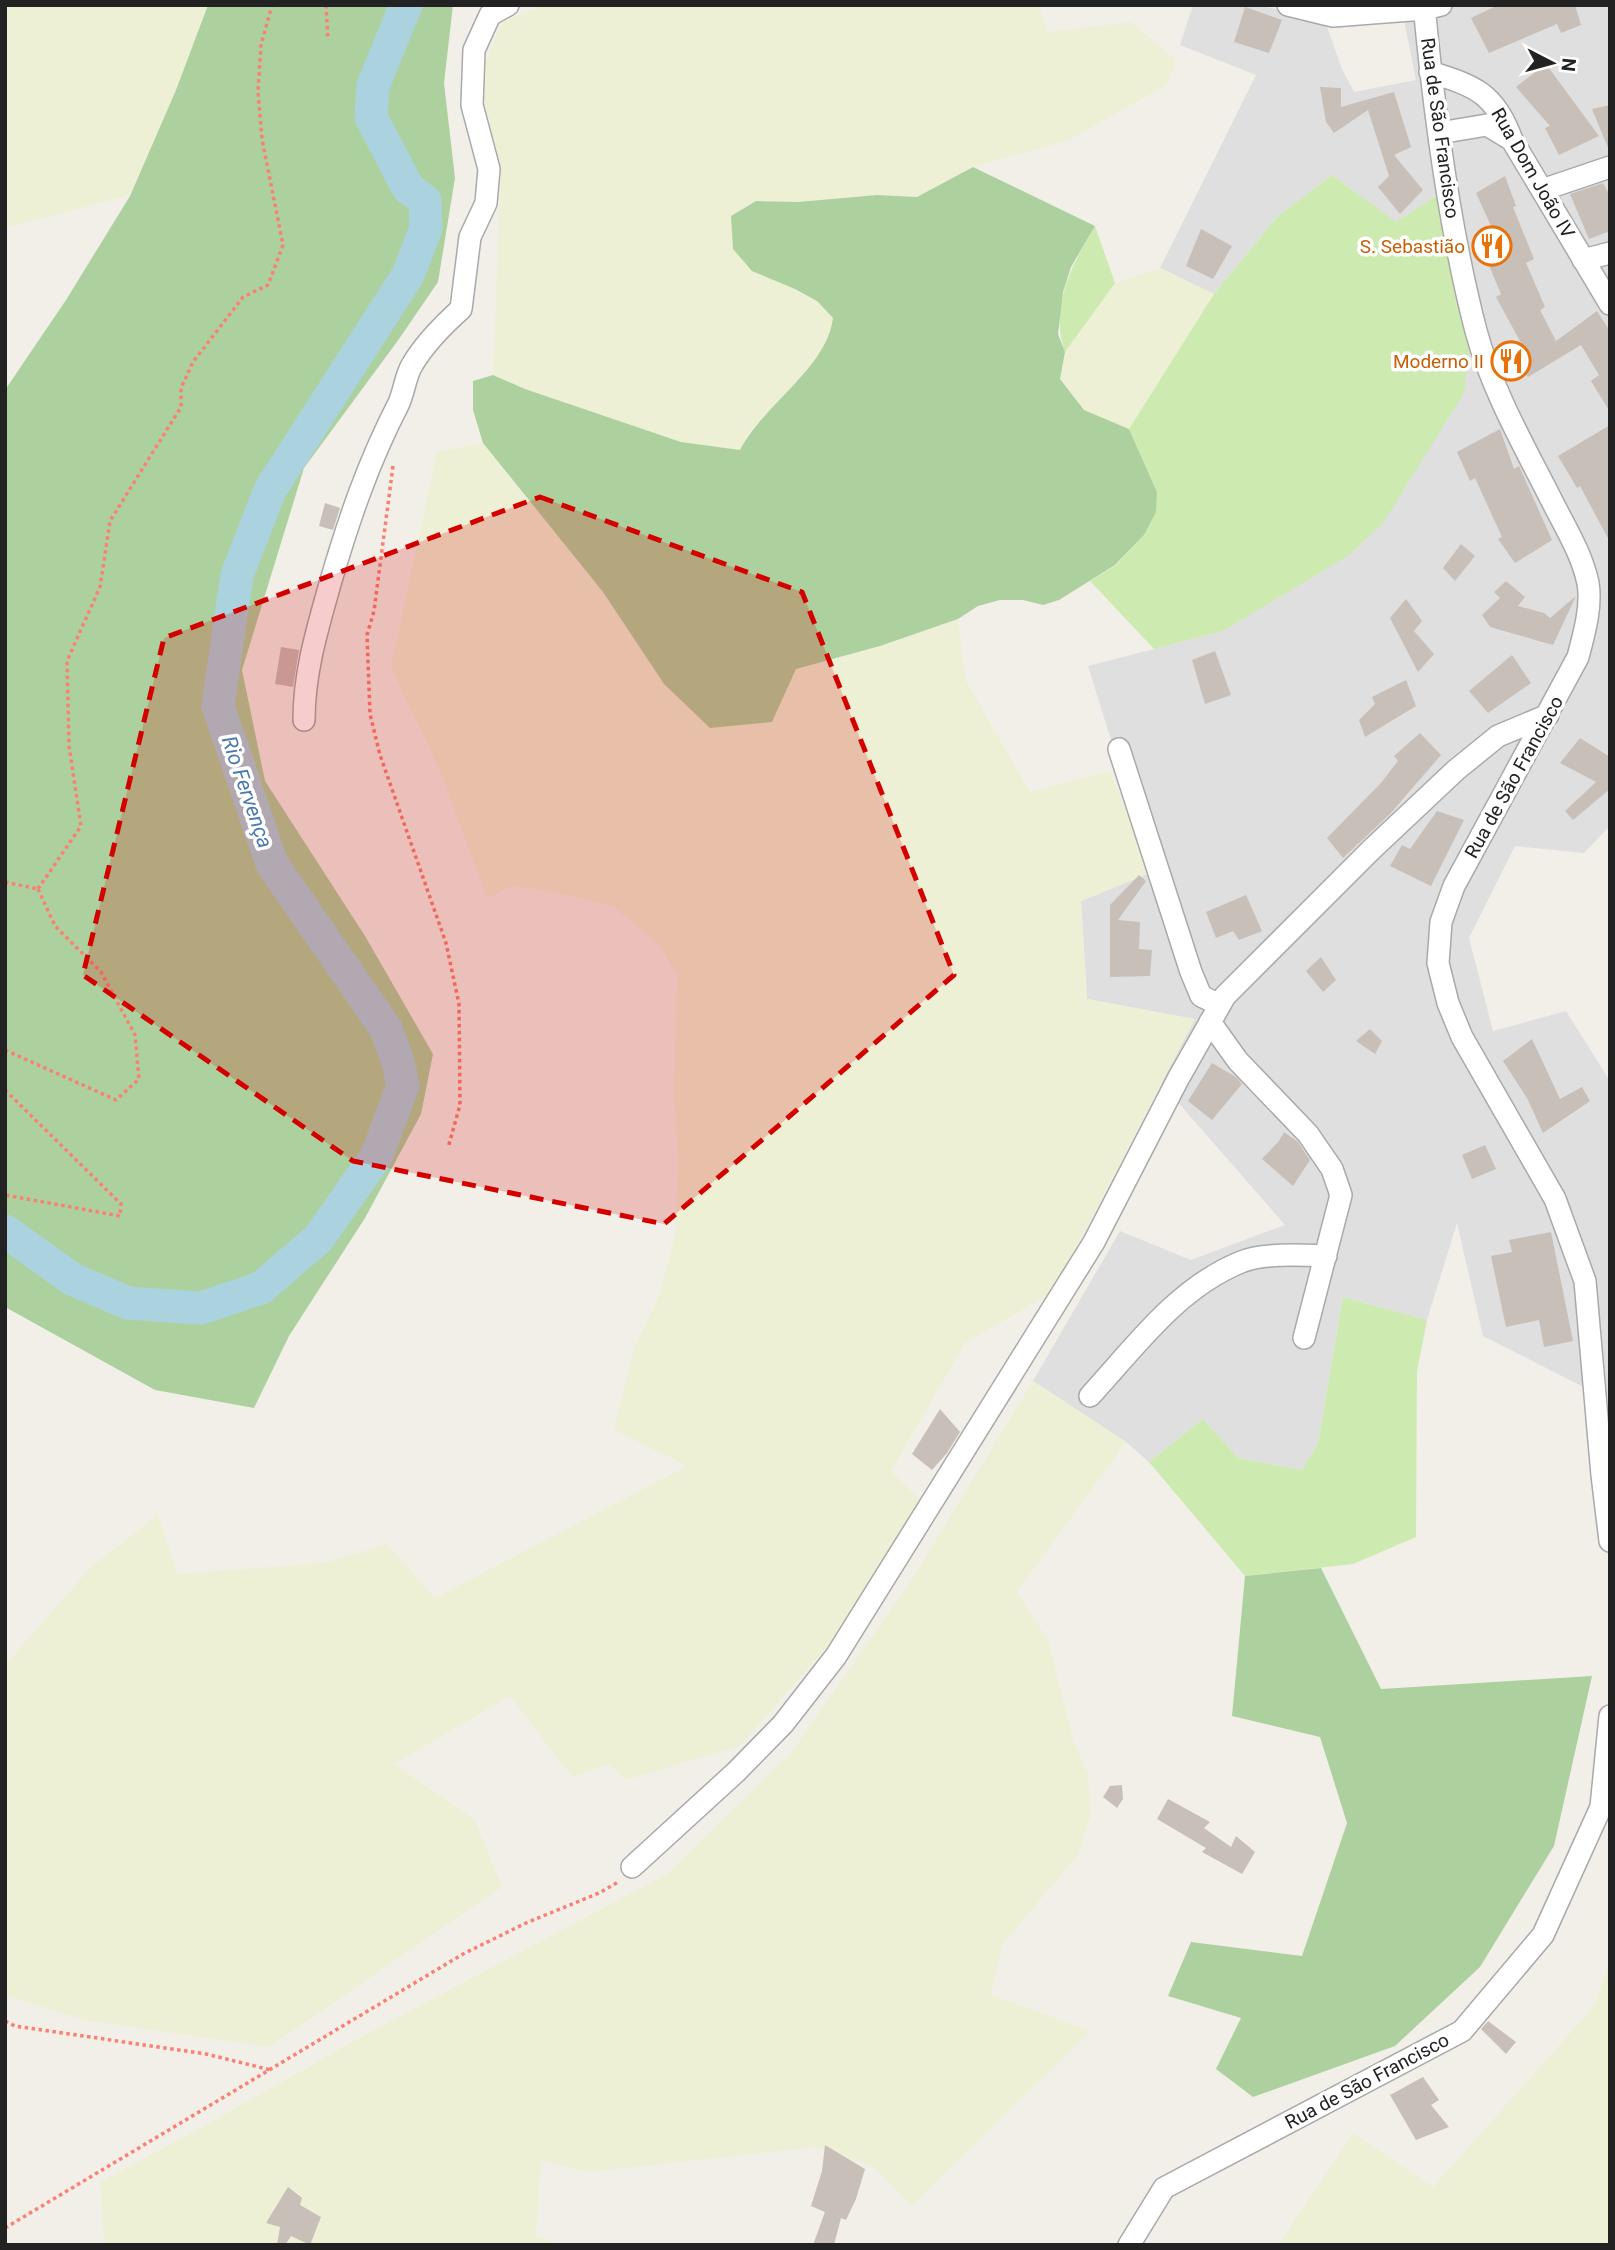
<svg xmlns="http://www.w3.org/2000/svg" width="1615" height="2250" font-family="Roboto,sans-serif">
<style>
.residential{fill:#e0dfdf}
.farmland{fill:#eef0d5}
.grass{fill:#cdebb0}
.forest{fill:#add19e}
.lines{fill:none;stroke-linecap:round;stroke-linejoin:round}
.river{stroke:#aad3df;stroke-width:33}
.building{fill:#c7bfb8}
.minor-casing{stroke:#a9a9a9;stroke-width:24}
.path{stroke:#fa8072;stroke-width:3.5;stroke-dasharray:3.5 3.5;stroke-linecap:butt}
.minor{stroke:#fff;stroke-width:21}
.marked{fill:#d40000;fill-opacity:0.2;stroke:#d40000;stroke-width:5;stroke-dasharray:14 9;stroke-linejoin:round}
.labels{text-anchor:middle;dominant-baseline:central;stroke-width:7;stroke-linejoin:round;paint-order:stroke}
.street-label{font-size:19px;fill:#222;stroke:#fff}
.food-label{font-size:19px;fill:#c56008;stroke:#fff;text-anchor:end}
.water-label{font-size:21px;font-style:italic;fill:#4a7aab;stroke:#fff}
</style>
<rect width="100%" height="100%" fill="#f2efe9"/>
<path class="residential" d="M1193 5H1259L1325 21 1342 69 1354 92 1416 80 1401 5H1610V826L1584 853 1515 846 1469 938 1493 1031 1566 1011 1610 1081V1394L1607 1399 1483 1336 1457 1223 1427 1320 1343 1297 1318 1443 1302 1470 1238 1458 1203 1419 1149 1462 1126 1442 1033 1381 1120 1231 1191 1260 1285 1225 1161 1083 1194 1019 1087 999 1081 901 1152 872 1088 666 1223 631 1396 223 1332 175 1277 217 1214 294 1160 268 1256 75 1180 45Z"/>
<path class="farmland" d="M5 5H208L176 90 130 195 5 228Z
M543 5H1039L1048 32 1131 22 1176 60 1168 84 1069 140 973 167 917 197 877 195 798 202 756 201 795 289 817 301 833 318 831 332 817 356 793 387 747 434 740 450 681 442 525 389 493 375 501 168 479 80 501 23Z
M1160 268 1214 294 1129 429 1084 410 1060 379 1065 352 1115 283Z
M483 443 603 592 664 684 772 721 796 669 880 646 958 619 966 681 1030 792 1110 771 1152 872 1081 901 1087 999 1195 1019 1053 1292 965 1343 891 1471 921 1501 832 1641 740 1746 626 1780 608 1764 572 1777 510 1696 394 1764 475 1820 502 1887 269 2047 84 2020 5 1995V1665L92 1566 158 1515 178 1574 325 1563 387 1544 435 1598 687 1466 614 1430 635 1346 660 1293 675 1236 678 1161 674 1093 677 976 661 947 613 906 543 890 512 886 487 898 441 773 391 667 437 452Z
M1033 1381 1126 1442 1017 1592 1048 1640 1073 1740 1088 1773 1091 1814 1078 1855 1002 1945 991 1995 1090 2031 912 2206 873 2166 815 2147 589 2172 541 2161 536 2236 564 2245H104L100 2182 197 2130 363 2036 667 1874 791 1753 914 1576Z
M1610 1960V2245H1278L1353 2133 1433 2187 1595 2005Z"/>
<path class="grass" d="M1332 175 1396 222 1440 194 1469 351 1464 393 1383 523 1349 555 1223 631 1154 649 1090 581 1116 565 1144 535 1157 492 1129 429 1214 294 1277 217Z
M1095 226 1115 283 1065 352C1049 306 1072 265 1095 226Z
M1343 1297 1427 1320 1417 1371 1416 1537 1353 1564 1245 1576 1149 1462 1203 1419 1238 1458 1302 1470 1318 1443Z"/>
<path class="forest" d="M208 5H453L444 83 455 178 438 282 399 339 304 468 242 670 265 781 365 936 433 1054 421 1114 365 1218 289 1336 254 1408 155 1390 5 1307V390L66 300 130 196 176 90Z
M973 167 1095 226 1071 267 1063 292 1058 334 1065 352 1060 379 1084 410 1129 429 1157 492 1156 512 1144 535 1115 565 1059 600 1043 605 1023 600H1000L978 606 958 619 880 646 796 669 772 722 710 728 664 684 603 592 483 443 473 410V381L493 375 525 389 681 442 740 450C762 406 827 368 833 318L817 301 795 289 752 271 733 249 731 216 756 201 798 202 877 195 917 197Z
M1321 1568 1381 1689 1592 1676 1554 1846 1480 1967 1395 2046 1253 2097 1216 2069 1241 2018 1168 1996 1191 1942 1302 1956 1347 1823 1320 1737 1232 1716 1245 1576Z"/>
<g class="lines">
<path class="river" d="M5 1231 72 1279 128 1303 201 1308 261 1288 318 1239 377 1155 403 1085 398 1062 386 1029 272 864 218 706 237 575 270 490 408 275 426 228 425 201 408 188 371 117 373 86 406 5"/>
</g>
<path class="building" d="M1498 5H1575L1581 25 1561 33 1557 24 1489 53 1471 18Z
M1245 7 1282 20 1269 53 1234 42Z
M1546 64 1599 136 1559 155 1545 128 1550 126 1516 87Z
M1320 87 1341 88V107L1394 92 1411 147 1394 155 1423 190 1400 214 1378 187 1389 176 1368 110 1334 133 1326 122Z
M1610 105V150H1609L1592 109Z
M1505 176 1516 206 1513 207 1534 259 1526 263 1545 307 1540 310 1556 341 1597 311 1610 331V412L1591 381 1599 375 1581 345 1528 377 1511 348 1521 343 1496 297 1501 294 1480 244 1496 237 1476 193Z
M1603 183 1610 196V231L1589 239 1570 194Z
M1201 229 1232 246 1213 279 1186 266Z
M1610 425V542L1580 486 1577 488 1558 456Z
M1500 429 1514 469 1519 466 1552 540 1515 563 1498 539 1502 537 1475 478 1470 481 1457 452Z
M325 503 340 508 333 530 319 526Z
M1461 544 1475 556 1455 581 1443 568Z
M1506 581 1525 597 1518 606 1544 613 1550 618 1576 596 1553 645 1490 627 1482 615 1500 598 1494 592Z
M1406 599 1422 621 1414 631 1434 654 1418 672 1390 618Z
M281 647 299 650 293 687 275 684Z
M1215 651 1231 695 1205 704 1192 660Z
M1512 655 1531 683 1488 713 1469 691Z
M1406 680 1416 706 1365 737 1359 720 1375 704 1372 697Z
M1420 733 1441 755 1390 814 1343 858 1327 838 1380 784 1398 761 1394 756Z
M1580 738 1610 757V789L1573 820 1565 811 1596 782 1560 763Z
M1437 811 1464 820 1431 886 1390 866 1402 845 1410 849Z
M1139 875 1146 881 1118 920 1140 922 1139 949 1152 950 1150 976 1110 977V905Z
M1246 895 1262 931 1239 940 1233 931 1216 938 1206 912Z
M1321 957 1336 980 1323 992 1306 971Z
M1370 1029 1382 1041 1375 1054 1356 1041Z
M1532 1039 1560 1099 1582 1087 1590 1101 1543 1133 1527 1098 1503 1061Z
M1212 1063 1236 1077 1242 1084 1212 1120 1188 1101Z
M1284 1132 1298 1142 1310 1160 1293 1186 1262 1159 1279 1141Z
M1485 1145 1496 1169 1472 1179 1462 1155Z
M1551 1232 1573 1341 1544 1347 1539 1320 1506 1327 1491 1256 1512 1252 1509 1240Z
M940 1409 960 1432 947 1453 932 1470 912 1454Z
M1122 1785 1123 1799 1117 1808 1103 1797 1110 1786Z
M1168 1799 1210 1822 1204 1828 1231 1847 1236 1836 1255 1852 1242 1874 1202 1852 1206 1848 1157 1819Z
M1488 2021 1516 2042 1506 2054 1481 2029Z
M1423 2077 1439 2100 1431 2105 1449 2127 1416 2140 1390 2095Z
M825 2145 865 2169 856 2199 846 2220 841 2218 834 2245H813L825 2212 811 2206 822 2171Z
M288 2187 302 2198 300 2205 321 2217 310 2245 291 2236 285 2245H277L280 2227 266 2223Z"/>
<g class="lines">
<g class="minor-casing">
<path id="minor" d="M1288 5 1333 16 1424 9 1441 5
M1424 5C1434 112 1449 227 1476 331 1492 390 1524 446 1552 501 1565 527 1582 554 1588 583 1592 607 1584 634 1578 657L1454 886 1441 922 1438 963 1448 1003 1462 1037 1555 1199 1585 1281 1602 1475 1610 1541
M1430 72C1475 86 1495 93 1512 140L1610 304
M1439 133 1487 125 1512 140
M1542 190 1610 167
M1583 260 1610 253
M304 720C304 673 317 630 330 584 348 522 368 463 398 405 404 393 405 377 412 365 425 343 442 326 461 309L470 237 486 203 489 169 472 105 474 50 490 15 508 5
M1119 749 1191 972 1201 996 1220 1005
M1210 1022 1238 1061 1308 1134 1332 1169 1341 1195 1304 1338
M1090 1396C1135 1347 1177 1288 1241 1262 1263 1253 1302 1255 1326 1256
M632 1867 736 1772 783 1724 836 1656 1094 1242 1178 1079 1225 996 1371 850 1456 770 1498 736 1548 715
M1129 2245 1164 2188 1462 2031 1543 1935 1601 1807 1610 1716"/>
</g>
<path class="path" d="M326 5 328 40
M393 466 374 611 367 635 370 714 380 755 446 943 459 1004 460 1105 448 1148
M5 882 38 889
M38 889 81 826 69 746 67 661 100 587 110 521 181 407V388L193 362 243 297 268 285 283 245 262 139 258 92 261 45 272 5
M5 1050 116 1100 139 1079 135 1035 101 972 55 926 38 889
M5 1090 121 1204 120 1216 5 1195
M5 2021 15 2026 206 2054 271 2070
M5 2228 463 1954 526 1923 599 1893 618 1882"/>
<use href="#minor" class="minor"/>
</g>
<path class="marked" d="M540 497 802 592 954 975 664 1224 353 1161 83 975 164 638Z"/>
<defs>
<g id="restaurant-ring" transform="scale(2.0125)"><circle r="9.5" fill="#fff" stroke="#e8710a" stroke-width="1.5"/><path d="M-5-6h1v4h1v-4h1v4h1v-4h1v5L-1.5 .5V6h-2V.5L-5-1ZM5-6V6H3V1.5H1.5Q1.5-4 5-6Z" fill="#e8710a"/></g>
</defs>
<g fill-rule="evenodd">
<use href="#restaurant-ring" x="1492" y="246"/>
<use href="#restaurant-ring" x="1511" y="361"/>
</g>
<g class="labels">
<g class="street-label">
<text transform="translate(1440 128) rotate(82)">Rua de São Francisco</text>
<text transform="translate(1533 173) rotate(60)">Rua Dom João IV</text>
<text transform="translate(1514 777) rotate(-61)">Rua de São Francisco</text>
<text transform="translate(1367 2081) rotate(-28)">Rua de São Francisco</text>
</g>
<g class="food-label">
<text x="1465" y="246">S. Sebastião</text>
<text x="1484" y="361">Moderno II</text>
</g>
<g class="water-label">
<text transform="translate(247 792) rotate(71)">Rio Fervença</text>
</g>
</g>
<rect width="1615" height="2250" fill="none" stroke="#222222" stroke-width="14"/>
<g transform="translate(1552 63) rotate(96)" stroke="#ffffff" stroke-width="5" paint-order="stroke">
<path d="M0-5L12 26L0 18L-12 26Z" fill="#222222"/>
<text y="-10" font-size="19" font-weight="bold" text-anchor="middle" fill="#222222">N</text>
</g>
</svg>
